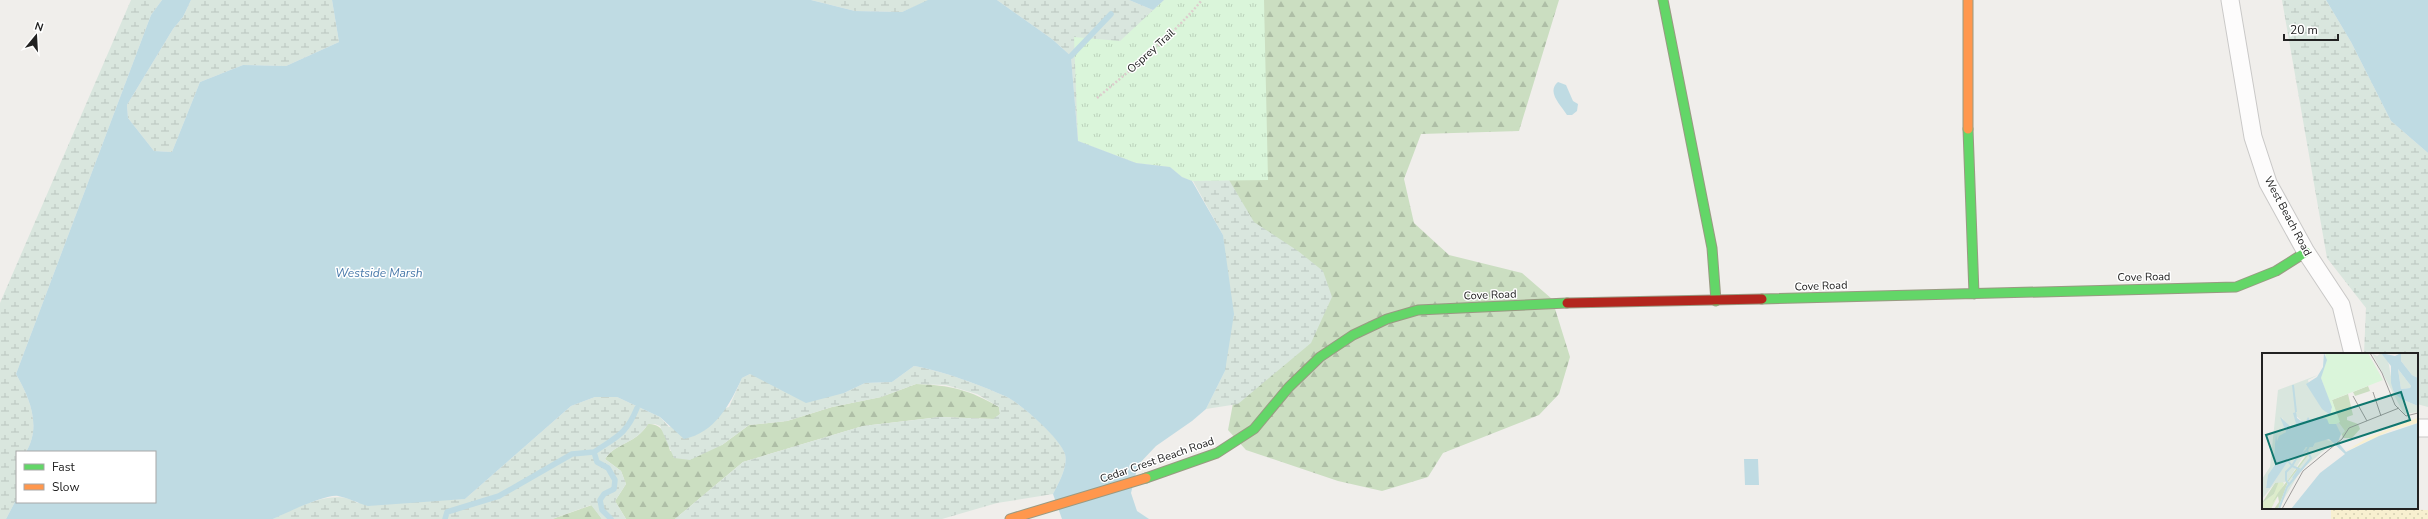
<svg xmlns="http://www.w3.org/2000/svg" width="2428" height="519" font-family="'Nunito Sans',sans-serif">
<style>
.forest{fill:url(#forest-firs)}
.wetland{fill:url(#wetland-marsh)}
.sand{fill:url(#sand-dots)}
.park{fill:url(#park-tufts)}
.water{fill:#bfdbe3}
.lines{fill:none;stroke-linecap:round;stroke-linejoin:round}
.stream{stroke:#bfdbe3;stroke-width:5.5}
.street-casing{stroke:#c9c8c7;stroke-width:19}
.fast-casing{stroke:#999a82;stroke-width:11}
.slow-casing{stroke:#999a82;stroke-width:11}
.jam-casing{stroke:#999a82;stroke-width:11}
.path{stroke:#dccecd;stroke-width:2.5;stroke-dasharray:2 2;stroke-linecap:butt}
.street{stroke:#fdfcfc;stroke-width:17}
.fast{stroke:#63d668;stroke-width:9}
.slow{stroke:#ff974d;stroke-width:9}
.jam{stroke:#b3261e;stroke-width:9}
.labels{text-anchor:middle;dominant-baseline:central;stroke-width:3;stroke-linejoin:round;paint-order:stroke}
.street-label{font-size:11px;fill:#222;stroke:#fff}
.water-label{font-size:12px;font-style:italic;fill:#4a7aab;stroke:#fff}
.inset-river{fill:none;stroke:#bfdbe3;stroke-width:2}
.inset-road{fill:none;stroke:#9e9c9b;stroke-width:1}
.view{fill:#0f766e;fill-opacity:0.15;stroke:#0f766e;stroke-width:2}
.inset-edge{fill:none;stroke:#222;stroke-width:2}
</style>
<defs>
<pattern id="forest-firs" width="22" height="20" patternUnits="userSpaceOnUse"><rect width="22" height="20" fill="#cbdec1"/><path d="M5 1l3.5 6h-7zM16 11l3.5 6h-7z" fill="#aebea6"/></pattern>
<pattern id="wetland-marsh" width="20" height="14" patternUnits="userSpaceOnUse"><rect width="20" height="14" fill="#d9e6de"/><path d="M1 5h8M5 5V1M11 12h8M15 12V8" fill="none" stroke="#bac5be"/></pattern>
<pattern id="sand-dots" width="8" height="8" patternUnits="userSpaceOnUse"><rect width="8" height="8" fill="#f8f0d0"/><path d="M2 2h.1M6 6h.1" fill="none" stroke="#d4ceb2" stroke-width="1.8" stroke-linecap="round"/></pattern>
<pattern id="park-tufts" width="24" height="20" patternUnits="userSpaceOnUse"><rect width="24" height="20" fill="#daf5da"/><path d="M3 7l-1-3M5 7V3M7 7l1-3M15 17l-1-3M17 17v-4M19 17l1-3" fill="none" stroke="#bbd2bb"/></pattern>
</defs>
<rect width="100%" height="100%" fill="#f0eeeb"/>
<path class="forest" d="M1238 0H1559L1519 131 1421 134 1404 179 1414 223 1449 255 1522 273 1552 299 1570 357 1559 394 1539 415 1443 453 1428 477 1382 491 1338 481 1246 450 1228 430 1250 313 1216 158Z
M916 384C950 385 970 390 999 407L1000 414 994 419 940 417 863 426 743 462 675 519H626L615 501 626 484 621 471 605 459C615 443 636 444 648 424 663 423 668 438 670 451L722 445 749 425 787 421 832 407 881 397Z
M592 505 602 519H552L555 518Z"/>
<path class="wetland" d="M131 0H162L151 15 16 374C29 397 42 426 26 452H17V498L6 519H0V303Z
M191 0H332L339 42 286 66 243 65 200 82 172 152 154 151 128 118 127 105 173 29 183 17Z
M811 0H928V1L902 12 855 11Z
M997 0H1129L1153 10 1164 0H1180L1216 158 1254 222 1298 251 1323 271 1332 297 1311 343 1238 404 1206 409 1225 371 1223 235 1193 181 1182 177 1170 167 1136 163 1078 141 1071 56 1052 39Z
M2282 0H2326L2351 42 2391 121 2428 153V407L2417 404V354H2364L2366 308 2327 258Z
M914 366C943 371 980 385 1007 397 1021 404 1061 438 1065 454 1068 467 1059 482 1053 494L997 503 942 519H675L743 462 863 426 940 417 993 419 1000 414 999 407 977 394 946 385 916 384 881 397 832 407 787 421 749 425 722 445 690 460 674 458 660 426 655 424H648C636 444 615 443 605 459L621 471 626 484 615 501 626 519H602L591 505 552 519H273C294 508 336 487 357 503L465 499 571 406 595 397H617L660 417 669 427 729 407 742 378 750 374 844 393 865 383 892 382Z"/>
<path class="sand" d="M2331 508 2428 510V519H2331Z"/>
<path class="park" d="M1164 0H1264L1268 180 1192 181 1182 177 1170 167 1136 163 1078 141 1074 37 1120 41Z"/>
<path class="water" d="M162 0H191L183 17 173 29 127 105 128 118 154 151 172 152 200 82 243 65 286 66 339 42 332 0H811L855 11 902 12 928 0H997L1052 39 1071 56 1078 141 1136 163 1170 167 1182 177 1192 181 1223 235 1234 314 1225 371 1206 409 1192 421 1156 446 1138 465 1131 493 1137 511 1149 519H1062L1053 494C1059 482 1068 467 1065 454 1060 438 1021 404 1007 397 980 385 943 371 914 366L892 382 865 383 844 393 806 403 750 374 742 378C730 404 715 433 684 439L660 417 617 397H595L571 406 465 499 368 506C357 503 349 498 338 496 326 494 286 513 273 519H6L17 498V502H155V452H26C42 426 29 397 16 374L151 15Z
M1129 0H1164L1153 10Z
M2326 0H2428V153L2391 121 2351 42Z
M1558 82 1566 85 1573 101 1578 104 1577 111 1572 115H1567C1561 105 1546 92 1558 82Z
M1744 459H1758L1759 485H1745Z"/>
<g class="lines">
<path class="stream" d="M1071 56 1111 14
M445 519 447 512 499 496 572 454 594 452
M611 519 602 510 600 500 604 494 614 489 615 480 608 468 597 462 594 452C616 437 626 435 637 408"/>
<g class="street-casing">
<path id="street" d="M2230 0 2253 137 2268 183 2306 252 2341 305 2353 354
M2417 428H2428"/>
</g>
<g class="fast-casing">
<path id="fast" d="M1663 0 1712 248 1716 301
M1968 129 1974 294
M1762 299 2236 287 2276 271 2306 252
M1146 478 1217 453 1254 429 1289 387 1320 357 1353 335 1387 319 1418 310 1567 303"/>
</g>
<g class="slow-casing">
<path id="slow" d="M1968 0V129
M1010 519 1146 478"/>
</g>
<g class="jam-casing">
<path id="jam" d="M1567 303 1762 299"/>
</g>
<path class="path" d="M1097 98C1134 67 1171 37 1202 0"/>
<use href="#street" class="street"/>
<use href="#fast" class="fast"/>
<use href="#slow" class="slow"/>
<use href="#jam" class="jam"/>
</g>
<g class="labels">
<g class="street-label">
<text transform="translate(1151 51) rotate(-42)">Osprey Trail</text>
<text transform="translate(2288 216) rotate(62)">West Beach Road</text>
<text transform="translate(2144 277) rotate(-1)">Cove Road</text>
<text transform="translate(1821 286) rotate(-2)">Cove Road</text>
<text transform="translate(1490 295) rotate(-2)">Cove Road</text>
<text transform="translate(1157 460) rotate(-19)">Cedar Crest Beach Road</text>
</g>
<g class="water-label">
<text x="379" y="273">Westside Marsh</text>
</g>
</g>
<g transform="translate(2262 353)">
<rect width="156" height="156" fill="#f0eeeb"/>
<path d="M16 128 21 129 22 131 9 156H0V150L12 141Z" fill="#ddeccb"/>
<path d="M106 33 108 38 93 43 91 39ZM86 41 91 62 85 64V67L96 71 98 76 90 85H81L70 47ZM46 100V104L26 129 16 156H12L17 149 16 143 10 150 16 140ZM17 128 12 141 0 150 13 130Z" fill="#cbdec1"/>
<path d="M110 0 115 3 119 0 126 7 132 40 139 46 156 53V59L142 61ZM139 0H156V25L150 22 139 8ZM136 16 149 33 148 35 139 36ZM56 22 46 27 48 36 65 60H70L83 78 78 83 79 81 57 64 54 67 41 69 32 61 34 71 24 73 20 64 24 79 15 88 14 78 12 103 14 109 6 123 4 135H8L25 109 39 102 44 94H51L53 90 61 86 72 89 39 117 16 156 26 129 47 101 40 105 25 129 13 130 0 146V126L8 114 16 37Z" fill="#d9e6de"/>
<path d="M155 65 156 70 130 77 84 98 107 84Z" fill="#f8f0d0"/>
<path d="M64 0H106L121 27 70 47 78 69 74 71H66L64 65 70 56 59 25Z" fill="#daf5da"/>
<path d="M62 0 65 7 59 25 70 54 68 62 60 56 44 31 55 24 61 14ZM119 0 133 3 139 0V8L150 22 156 25V53L139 46 132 40 129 30V13ZM136 16 149 33 148 35 139 36ZM34 59 35 65 39 68H44L46 64 49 68 56 64 65 66 67 71H74L79 81 76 89 84 99 117 83 156 70V156H29L58 120 83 101 67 86 53 90 51 94H44L39 102 26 108 8 135H4L6 122 14 110 12 103 14 78 15 88 17 83 24 79 18 64 28 73 34 71 31 60Z" fill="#bfdbe3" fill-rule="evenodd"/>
<path class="inset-river" d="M31 32 34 59M26 108 30 113 24 119V127L27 131M31 125 37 116 30 113 34 106 45 97M17 156 25 134 49 105 45 97 47 93"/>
<path class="inset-road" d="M108 0 120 20 133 52 144 63 156 60M111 39 119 63M91 43 105 68M20 156 41 118 80 86 87 75 137 55"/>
<path class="view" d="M139 39 148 67 14 111 4 82Z"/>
<rect width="156" height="156" class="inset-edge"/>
</g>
<rect x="16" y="451" width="140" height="52" fill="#ffffff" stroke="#a7a7a7"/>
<rect x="24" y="464" width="20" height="6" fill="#63d668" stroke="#a7a7a7"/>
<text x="52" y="471" font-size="12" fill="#222222">Fast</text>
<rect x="24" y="484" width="20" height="6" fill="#ff974d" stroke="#a7a7a7"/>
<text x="52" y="491" font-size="12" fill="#222222">Slow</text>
<g transform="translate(36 36) rotate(18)" stroke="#ffffff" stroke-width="3" paint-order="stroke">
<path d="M0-3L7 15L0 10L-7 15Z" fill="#222222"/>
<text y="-6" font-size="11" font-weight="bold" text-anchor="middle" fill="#222222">N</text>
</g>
<path d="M2284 34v6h54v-6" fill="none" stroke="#222222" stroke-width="2"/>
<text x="2290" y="34" font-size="12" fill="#222222" stroke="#ffffff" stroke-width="3" paint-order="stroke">20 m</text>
</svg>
